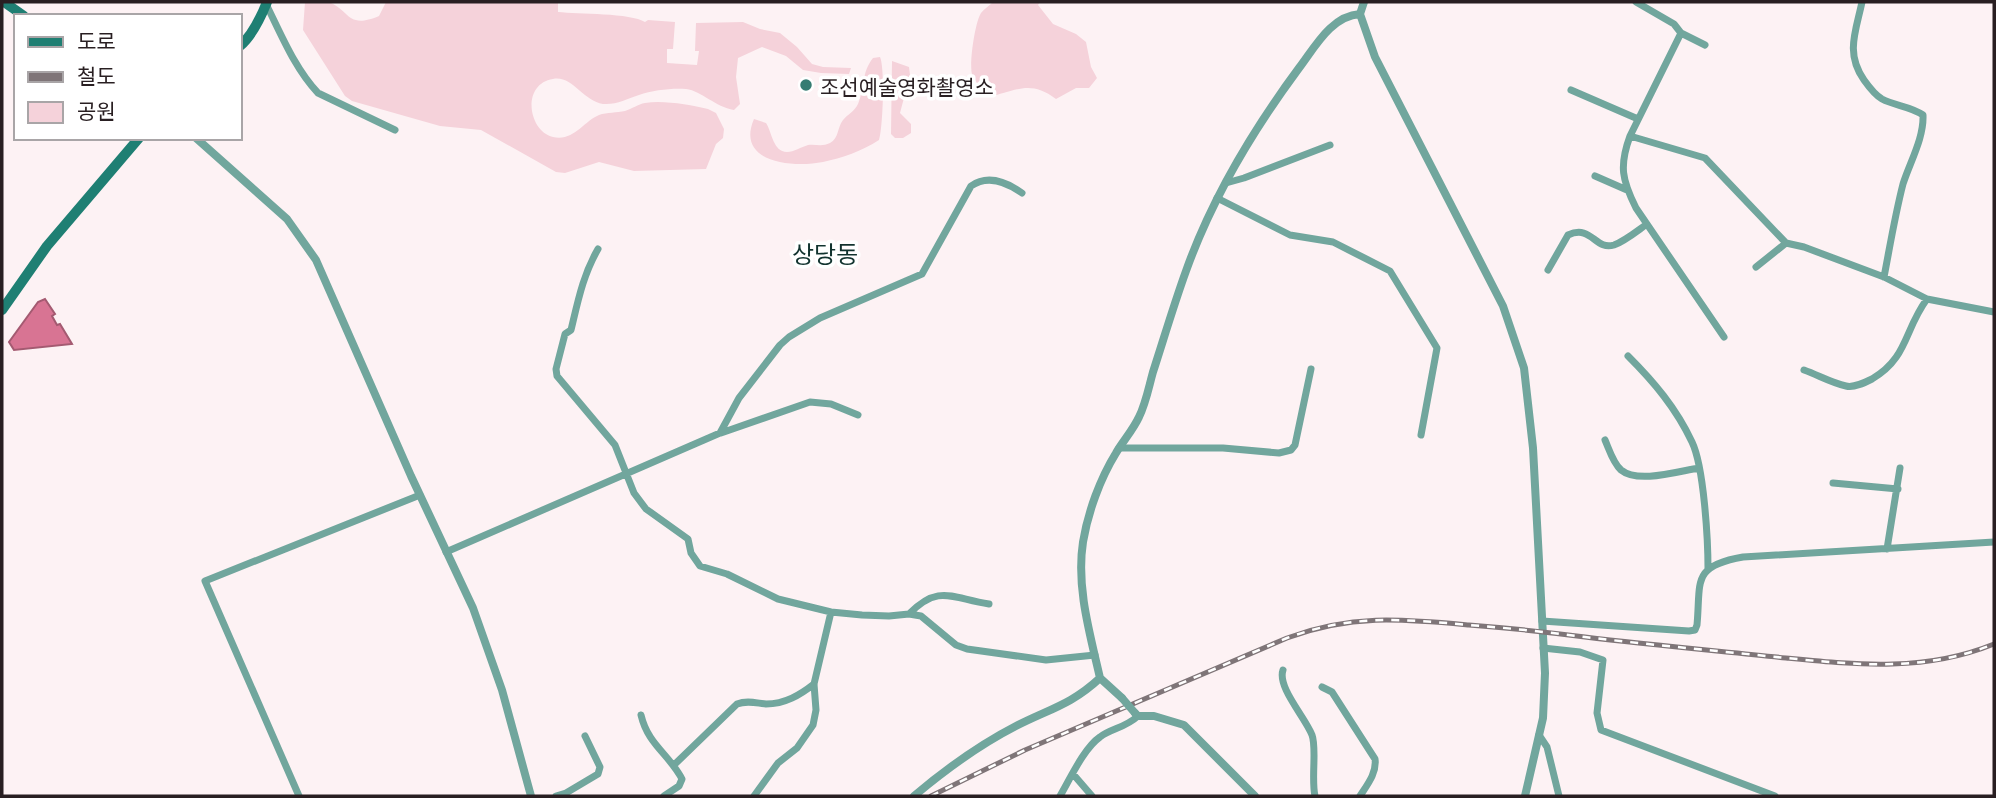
<svg xmlns="http://www.w3.org/2000/svg" width="1996" height="798" font-family="Literata,'Noto Sans KR',serif">
<style>
.green{fill:#f5d2da}
.water{fill:#d87493;stroke:#a45a71;stroke-width:2}
.lines{fill:none;stroke-linecap:round;stroke-linejoin:round}
.minor{stroke:#71a69d;stroke-width:7}
.tertiary{stroke:#71a69d;stroke-width:8}
.secondary{stroke:#1f7f73;stroke-width:10}
.rail-casing{stroke:#7f7578;stroke-width:5}
.rail{stroke:#fff;stroke-width:2.5;stroke-dasharray:8;stroke-linecap:butt}
.tertiary-bridge{stroke:#71a69d;stroke-width:8}
.poi-dot{fill:#367c72;stroke:#fff;stroke-width:2.5}
.labels{text-anchor:middle;dominant-baseline:central;stroke-width:7;stroke-linejoin:round;paint-order:stroke}
.poi-label{font-size:21px;fill:#291f22;stroke:#fff;text-anchor:start}
.quarter-label{font-size:24px;fill:#12332f;stroke:#fff}
</style>
<rect width="100%" height="100%" fill="#fdf2f4"/>
<path class="green" d="M305 2C312 2 322 0 328 2 350 9 346 30 379 16L386 2H558V12C578 14 631 13 645 22L648 20 675 22 673 49H667V63L697 65 699 51H695L696 23 743 22 760 29 780 33 797 47 812 64 823 67 851 68 849 74 821 73 803 70 786 56 762 47 738 58 736 77 740 104 734 110C715 107 702 91 686 89 672 88 653 90 639 95 626 99 617 105 603 104 583 101 572 75 553 79 521 84 528 131 553 137 573 142 584 121 599 115 607 112 617 113 625 111 632 109 638 104 645 103 664 100 690 105 708 109L716 113 724 129 723 138 716 144 706 169 634 171 599 162 565 173 556 172 481 130 440 126 352 101 345 96 303 30Z
M993 2H1040L1038 5 1053 24 1076 34 1086 42 1091 67 1097 78 1089 88H1076L1056 99C1030 79 1016 91 988 97 983 90 975 82 972 74 969 64 975 22 981 13 984 9 990 5 993 2Z
M880 57C885 67 883 128 879 140 862 151 842 158 823 162 793 168 735 163 754 119L766 123C772 132 773 152 787 152 794 152 801 147 808 145 816 144 822 147 830 143 839 138 837 128 843 120 848 114 854 112 858 104 865 88 861 73 873 58Z
M892 61 909 67 910 75 900 113 911 124V133L903 138H895L891 134Z"/>
<path class="water" d="M45 299 55 314 52 316 57 325 60 324 72 344 14 350 9 342 38 302Z"/>
<g class="lines">
<path class="minor" d="M1636 2 1674 24 1681 33 1630 136C1619 166 1622 180 1636 208L1724 337
M1862 2C1856 31 1845 53 1864 80 1869 87 1875 95 1882 99 1895 106 1910 106 1923 115 1924 138 1910 162 1903 184 1895 215 1890 246 1884 277
M266 4C281 34 295 69 318 93L395 130
M1681 33 1705 45
M1571 90 1638 119
M1630 136 1705 158 1786 243 1804 247 1884 277 1927 299 1994 312
M1595 176 1627 190
M1226 183 1244 178 1330 145
M1217 198 1290 235 1333 242 1390 271 1437 348 1421 435
M598 249C583 275 578 301 571 330L565 334 556 369 557 376 615 445 634 493 646 509 688 539 691 553 700 566 727 574 778 599 831 612 862 615 889 616 909 614 921 616 956 645 967 649 1046 660 1095 655
M1756 267 1786 243
M1548 270 1568 235C1592 224 1595 251 1614 245 1625 241 1637 231 1647 224
M1628 356C1654 382 1676 408 1692 442 1704 467 1708 540 1708 569
M1804 370C1818 375 1832 383 1846 386 1854 388 1864 383 1872 379 1908 358 1904 330 1927 299
M721 433 810 402 831 404 858 415
M1605 440C1609 449 1613 463 1621 470 1638 484 1679 471 1699 468
M1119 448H1223L1279 453 1291 450 1295 445 1311 369
M1833 483 1898 489
M1887 549 1900 468
M446 552 720 433 739 398 780 345 789 337 820 318 922 274 971 186C988 174 1008 183 1022 193
M909 614C939 583 953 599 989 604
M1542 621 1689 631 1695 630 1697 625C1701 582 1691 566 1743 557L1994 542
M1543 648 1580 652 1603 660 1597 713 1601 730 1775 796
M1283 670C1277 687 1305 717 1312 735 1317 748 1311 779 1315 796
M1322 687 1332 692 1375 759C1377 773 1367 785 1360 796
M641 715C648 745 669 754 682 779L679 786 664 796
M1539 735 1547 747 1559 796
M675 764 737 704C747 700 756 703 766 704 785 704 800 695 814 684
M1073 774 1092 796
M299 796 205 581 420 495
M556 796 566 793 598 774 600 767 585 736
M754 796 778 763 797 748 813 725 816 710 814 684 831 612
M1060 796C1070 779 1084 748 1100 737 1112 728 1125 728 1138 716"/>
<path class="tertiary" d="M1360 14 1375 57 1503 306 1524 368 1533 448 1545 673 1543 718 1525 796
M196 138 287 219 316 260 411 476 473 608 502 690 531 796
M1100 678 1122 698
M1135 713 1138 716H1154L1184 725 1255 796
M914 796C946 769 979 745 1016 726 1049 709 1071 705 1100 678 1090 634 1076 587 1083 542 1088 512 1100 479 1116 453 1123 441 1133 430 1139 417 1146 403 1149 386 1153 372 1164 338 1174 304 1186 271 1212 198 1253 130 1299 68 1315 47 1331 16 1360 14L1364 2"/>
<path class="secondary" d="M4 2 24 16
M240 46C253 35 261 17 267 2
M2 310 47 246 139 138"/>
<g class="rail-casing">
<path id="rail" d="M931 796 1025 750 1287 638C1352 614 1402 619 1469 625 1508 628 1547 632 1585 637 1652 645 1719 651 1786 658 1858 665 1925 672 1994 644"/>
</g>
<use href="#rail" class="rail"/>
<path class="tertiary-bridge" d="M1122 698 1135 713"/>
</g>
<circle class="poi-dot" cx="806" cy="85" r="7"/>
<g class="labels">
<g class="poi-label">
<text x="820" y="85">조선예술영화촬영소</text>
</g>
<g class="quarter-label">
<text x="825" y="252">상당동</text>
</g>
</g>
<rect width="1996" height="798" fill="none" stroke="#291f22" stroke-width="7"/>
<rect x="14" y="14" width="228" height="126" fill="#ffffff" stroke="#a9a5a7" stroke-width="2"/>
<rect x="28" y="37" width="35" height="10" fill="#1f7f73" stroke="#a9a5a7" stroke-width="2"/>
<text x="77" y="49" font-size="21" fill="#291f22">도로</text>
<rect x="28" y="72" width="35" height="10" fill="#7f7578" stroke="#a9a5a7" stroke-width="2"/>
<text x="77" y="84" font-size="21" fill="#291f22">철도</text>
<rect x="28" y="102" width="35" height="21" fill="#f5d2da" stroke="#a9a5a7" stroke-width="2"/>
<text x="77" y="119" font-size="21" fill="#291f22">공원</text>
</svg>
